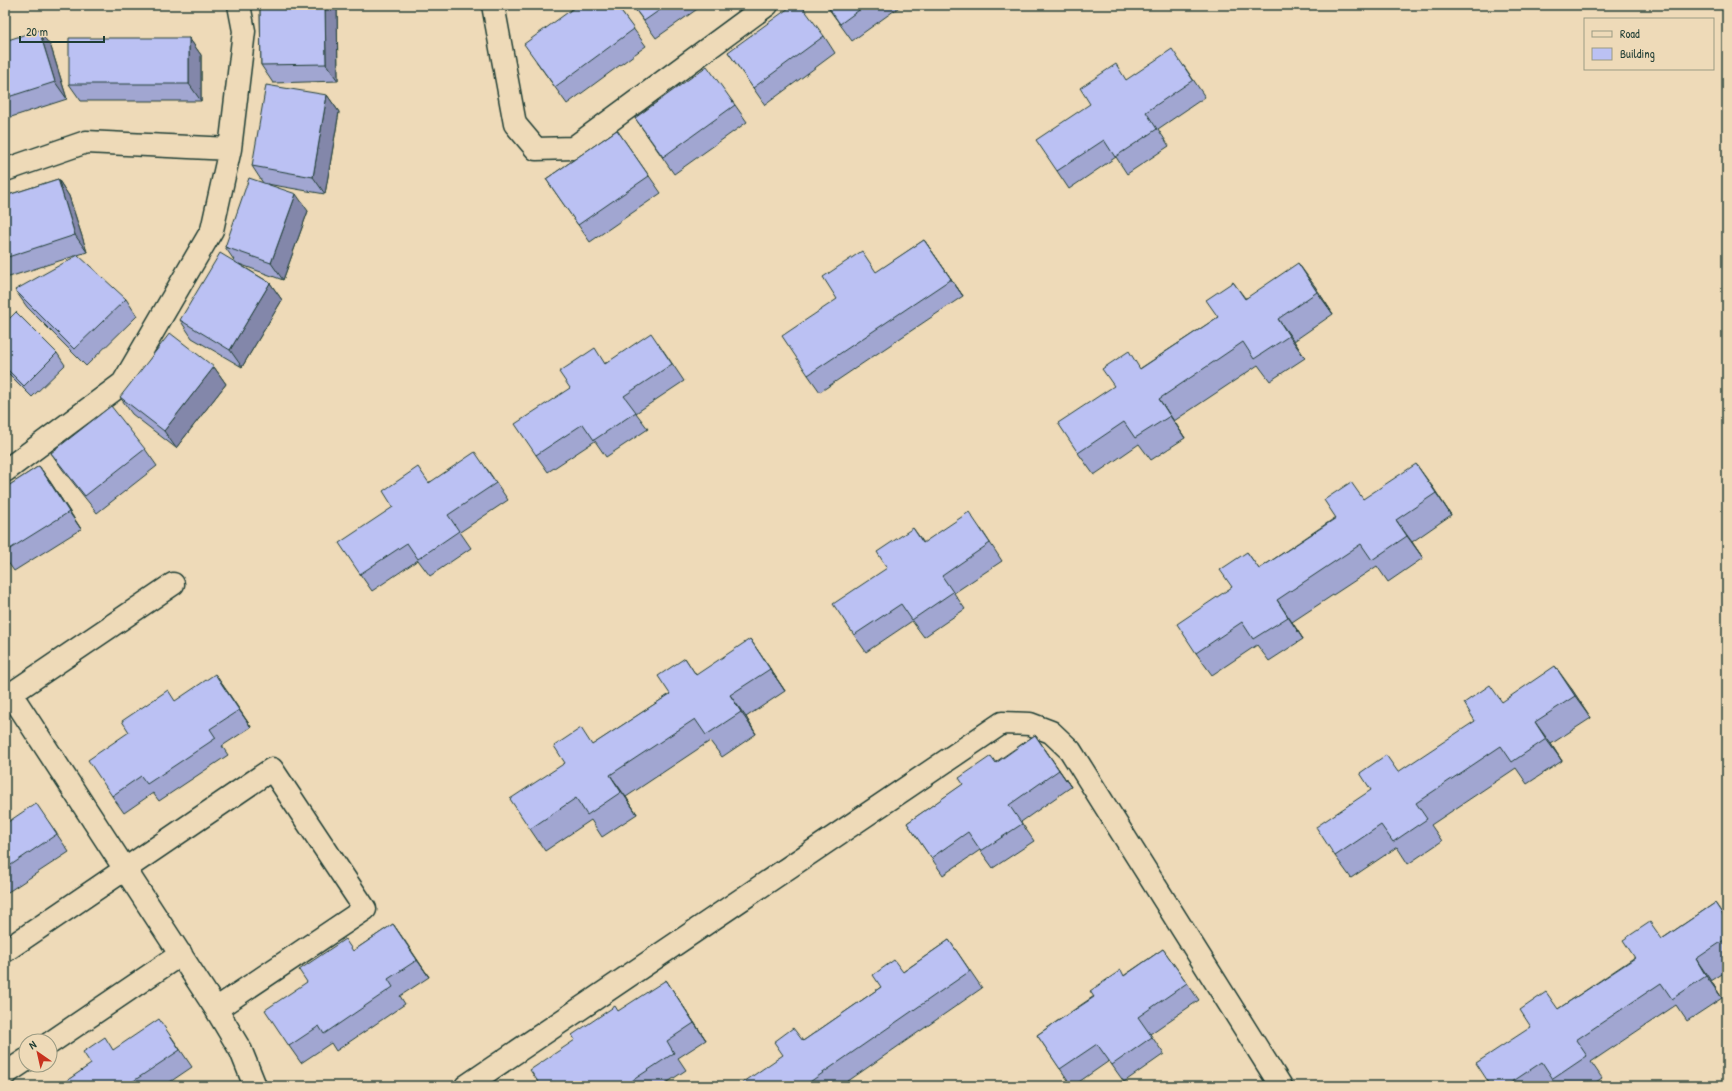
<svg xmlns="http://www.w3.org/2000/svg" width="1732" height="1091" font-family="'Patrick Hand',sans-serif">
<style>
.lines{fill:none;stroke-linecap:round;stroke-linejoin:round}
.minor-casing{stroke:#1f3d34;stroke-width:25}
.minor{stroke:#eedab8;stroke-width:22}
.wall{fill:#a1a6d1;stroke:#1f3d34}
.shaded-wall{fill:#8387aa;stroke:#1f3d34}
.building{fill:#bbc1f3;stroke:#1f3d34}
</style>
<rect width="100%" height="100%" fill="#eedab8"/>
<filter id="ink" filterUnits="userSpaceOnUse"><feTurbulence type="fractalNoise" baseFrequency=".025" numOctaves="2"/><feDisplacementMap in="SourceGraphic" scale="8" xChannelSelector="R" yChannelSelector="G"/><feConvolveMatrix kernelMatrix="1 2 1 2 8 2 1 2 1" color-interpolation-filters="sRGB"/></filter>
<g filter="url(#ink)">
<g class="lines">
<g class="minor-casing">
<path id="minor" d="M493 5 515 124 536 149 573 148 767 5
M5 170 86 142 230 149
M5 471 123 383 212 230 230 149 244 31 239 5
M11 694 216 1009 241 1051 255 1086
M5 698 173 584
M5 951 272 769 365 909 216 1009
M50 1043 181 954
M5 1074 26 1060
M466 1086 1002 723 1030 724 1051 732 1070 750 1281 1086"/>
</g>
<use href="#minor" class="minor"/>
</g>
<path class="wall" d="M260 5H337L338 81 273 83 261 65Z
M616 5 646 46 567 104 536 61Z
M632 5H703L656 38Z
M826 5H902L852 41Z
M824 36 835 53 765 105 728 52Z
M189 38 201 55V101H81L69 84Z
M5 41 51 47 67 99 5 119Z
M1184 66 1205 97 1158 129 1169 146 1127 174 1116 157 1069 189 1057 171 1127 80Z
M327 95 339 112 325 194 267 184 308 211 283 280 239 264 270 283 282 300 242 367 192 338 180 320 236 263 225 247 263 183 252 166Z
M735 105 747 122 674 174 635 118Z
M617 130 661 193 590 242 546 179Z
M58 179 69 196 87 252 6 278 5 276V196Z
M924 240 963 296 820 392 808 375 877 272Z
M1233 282 1245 298 1314 285 1333 314 1294 341 1305 358 1270 381 1258 365 1174 421 1185 438 1151 460 1139 444 1094 475 1078 453 1141 368 1218 317Z
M15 290 126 299 137 316 86 366 27 307Z
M5 323 57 353 65 365 32 397 5 370Z
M663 350 684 381 636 413 648 429 606 457 595 441 548 472 536 455 605 363Z
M214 367 226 384 176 448 132 414 120 397Z
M5 411 7 414 5 416Z
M145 449 157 466 97 513 63 470 51 453Z
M39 466 51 483 81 529 14 571 5 558V488Z
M487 469 508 500 460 532 471 548 430 576 418 560 372 591 360 574 429 482Z
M1432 486 1451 515 1412 542 1423 558 1388 582 1377 566 1292 622 1303 639 1269 661 1257 645 1212 675 1196 653 1232 587 1247 552 1259 569 1363 499Z
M913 528 924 543 981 529 1002 561 954 593 965 609 924 637 912 621 866 652 854 635 887 568Z
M685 658 696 675 765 661 785 691 746 717 756 734 722 757 710 741 626 797 637 814 602 837 591 820 545 851 530 829 565 763 670 694Z
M1571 688 1591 718 1551 744 1562 761 1527 784 1516 768 1431 825 1442 841 1408 864 1397 847 1351 878 1335 856 1475 721 1502 702Z
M227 691 251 727 222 746 228 755 159 801 153 793 124 813 112 796 176 701Z
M1035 735 1071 787 1021 822 1034 841 993 868 980 850 943 875 907 823Z
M48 821 69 852 5 894V824Z
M1715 903 1727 920V971L1711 981 1722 998 1687 1021 1676 1005 1591 1062 1602 1078 1590 1086H1558L1556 1084 1554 1086H1491L1558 1009Z
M393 924 429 977 400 996 405 1004 336 1051 331 1043 301 1063 289 1046 353 951Z
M949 940 982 988 841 1086H742L803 1041Z
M1163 949 1199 1000 1150 1034 1164 1054 1124 1082 1109 1061 1073 1086H1072L1037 1035Z
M677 997 706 1040 678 1058 686 1070 662 1086H541L618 1011Z
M171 1036 192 1067 164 1086H59L113 1050Z"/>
<path class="shaded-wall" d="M325 5H337L338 81 326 64Z
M39 30 51 47 67 99 55 82Z
M189 38 201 55V101L189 84Z
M327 95 339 112 325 194 313 177Z
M58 179 69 196 87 252 75 235Z
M296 194 308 211 283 280 271 263Z
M924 240 936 257 963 296 951 279Z
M1298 263 1314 285 1333 314 1317 292Z
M270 283 282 300 242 367 230 350Z
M1278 319 1294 341 1305 358 1289 336Z
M214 367 226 384 176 448 164 431Z
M1159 399 1174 421 1185 438 1170 416Z
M1416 464 1432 486 1451 515 1436 493Z
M39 466 51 483 81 529 69 512Z
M1396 520 1412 542 1423 558 1407 536Z
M1277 600 1292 622 1303 639 1288 617Z
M750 639 765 661 785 691 770 669Z
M1555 666 1571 688 1591 718 1575 696Z
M215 674 227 691 251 727 239 710Z
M730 695 746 717 756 734 741 712Z
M1535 722 1551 744 1562 761 1546 739Z
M1035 735 1047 752 1071 787 1059 770Z
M610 775 626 797 637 814Z
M393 924 405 941 429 977 417 960Z
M1696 959 1711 981 1722 998 1706 976Z
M666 980 677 997 706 1040 694 1023Z"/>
<path class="building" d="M260 5H325L326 64 261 65Z
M578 5H616L634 29 555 87 524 44Z
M632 5H667L644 21Z
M793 5H801L824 36 753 88 728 52Z
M827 5H866L840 24Z
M39 30 55 82 5 98V41Z
M69 38H189V84H69Z
M1172 49 1193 80 1146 112 1157 129 1115 157 1104 140 1057 171 1036 140 1090 104 1080 88 1116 64 1126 80Z
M707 66 735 105 663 157 635 118Z
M266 85 327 95 313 177 252 166Z
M617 130 649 176 578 225 546 179Z
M249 178 296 194 271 263 225 247Z
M58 179 75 235 5 258V196Z
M924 240 951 279 808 375 782 336 837 299 823 277 862 251 876 272Z
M220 253 270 283 230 350 180 320Z
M78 255 126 299 74 349 15 290Z
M1298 263 1317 292 1278 319 1289 336 1254 359 1243 342 1159 399 1170 416 1135 438 1124 422 1078 453 1058 423 1114 386 1102 369 1129 351 1140 369 1218 317 1206 300 1233 282 1245 299Z
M16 312 57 353 24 386 5 367V323Z
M170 333 214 367 164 431 120 397Z
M651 333 672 364 624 396 636 412 594 440 583 424 536 455 515 424 570 388 559 372 595 348 605 364Z
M111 406 145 449 85 496 51 453Z
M475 452 496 483 448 515 459 531 418 559 407 543 360 574 339 543 393 507 383 491 418 467 429 483Z
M1416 464 1436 493 1396 520 1407 536 1372 560 1361 544 1277 600 1288 617 1253 639 1242 622 1196 653 1177 624 1232 587 1220 570 1247 552 1259 569 1336 518 1324 500 1351 482 1363 499Z
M39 466 69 512 5 552V488Z
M969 512 990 543 942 576 953 592 912 620 901 604 854 635 833 604 887 568 877 552 913 528 923 543Z
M750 639 770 669 730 695 741 712 706 735 695 719 610 775 621 792 587 815 576 798 530 829 510 799 565 763 554 746 581 728 592 745 670 694 658 676 685 658 696 675Z
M1555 666 1575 696 1535 722 1546 739 1512 762 1501 746 1416 803 1427 819 1393 842 1381 825 1335 856 1316 827 1371 790 1360 773 1386 755 1398 772 1475 721 1464 703 1490 685 1502 702Z
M215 674 239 710 210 729 216 738 147 784 141 776 112 796 88 760 129 732 122 721 168 690 175 701Z
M1035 735 1059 770 1009 805 1022 824 981 851 968 832 931 858 907 823 963 784 959 778 991 756 996 763Z
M36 803 57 834 5 869V824Z
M1715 903 1727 921V938L1696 959 1706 976 1672 999 1661 983 1576 1040 1587 1056 1553 1079 1542 1062 1506 1086H1491L1476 1063 1531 1027 1520 1010 1546 992 1558 1009 1635 958 1623 940 1650 922 1662 939Z
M393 924 417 960 388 979 393 987 324 1034 319 1026 289 1046 265 1010 307 982 299 970 345 939 353 951Z
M949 940 970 971 804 1086H742L741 1084 783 1055 774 1042 793 1028 803 1041 881 987 873 975 894 960 903 972Z
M1163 949 1187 983 1138 1017 1152 1037 1112 1065 1097 1044 1060 1069 1037 1035 1094 997 1090 991 1121 970 1124 976Z
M666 980 694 1023 667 1041 674 1053 624 1086H541L530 1070 575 1040 572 1035 615 1006 618 1011Z
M159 1019 180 1050 126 1086H59L91 1064 83 1052 105 1037 113 1050Z"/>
</g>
<rect width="1732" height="1091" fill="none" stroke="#eedab8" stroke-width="20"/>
<rect x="10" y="10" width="1712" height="1071" fill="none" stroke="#1f3d34" stroke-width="1.5" filter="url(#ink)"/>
<rect x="1584" y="18" width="130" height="52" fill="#eedab8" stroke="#9b9b83"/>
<rect x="1592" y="31" width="20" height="6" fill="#eedab8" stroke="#9b9b83"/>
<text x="1620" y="38" font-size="12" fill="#1f3d34">Road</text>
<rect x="1592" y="48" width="20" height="12" fill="#bbc1f3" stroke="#9b9b83"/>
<text x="1620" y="58" font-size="12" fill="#1f3d34">Building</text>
<g transform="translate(38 1053) rotate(326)"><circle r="19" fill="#eedab8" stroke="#9b9b83"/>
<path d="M0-3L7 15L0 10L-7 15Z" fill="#c8321e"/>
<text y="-6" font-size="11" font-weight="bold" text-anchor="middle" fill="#1f3d34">N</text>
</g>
<path d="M20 36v6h84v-6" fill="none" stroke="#1f3d34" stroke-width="2"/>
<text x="26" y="36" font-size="12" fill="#1f3d34" stroke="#eedab8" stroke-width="3" paint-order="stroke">20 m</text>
</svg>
